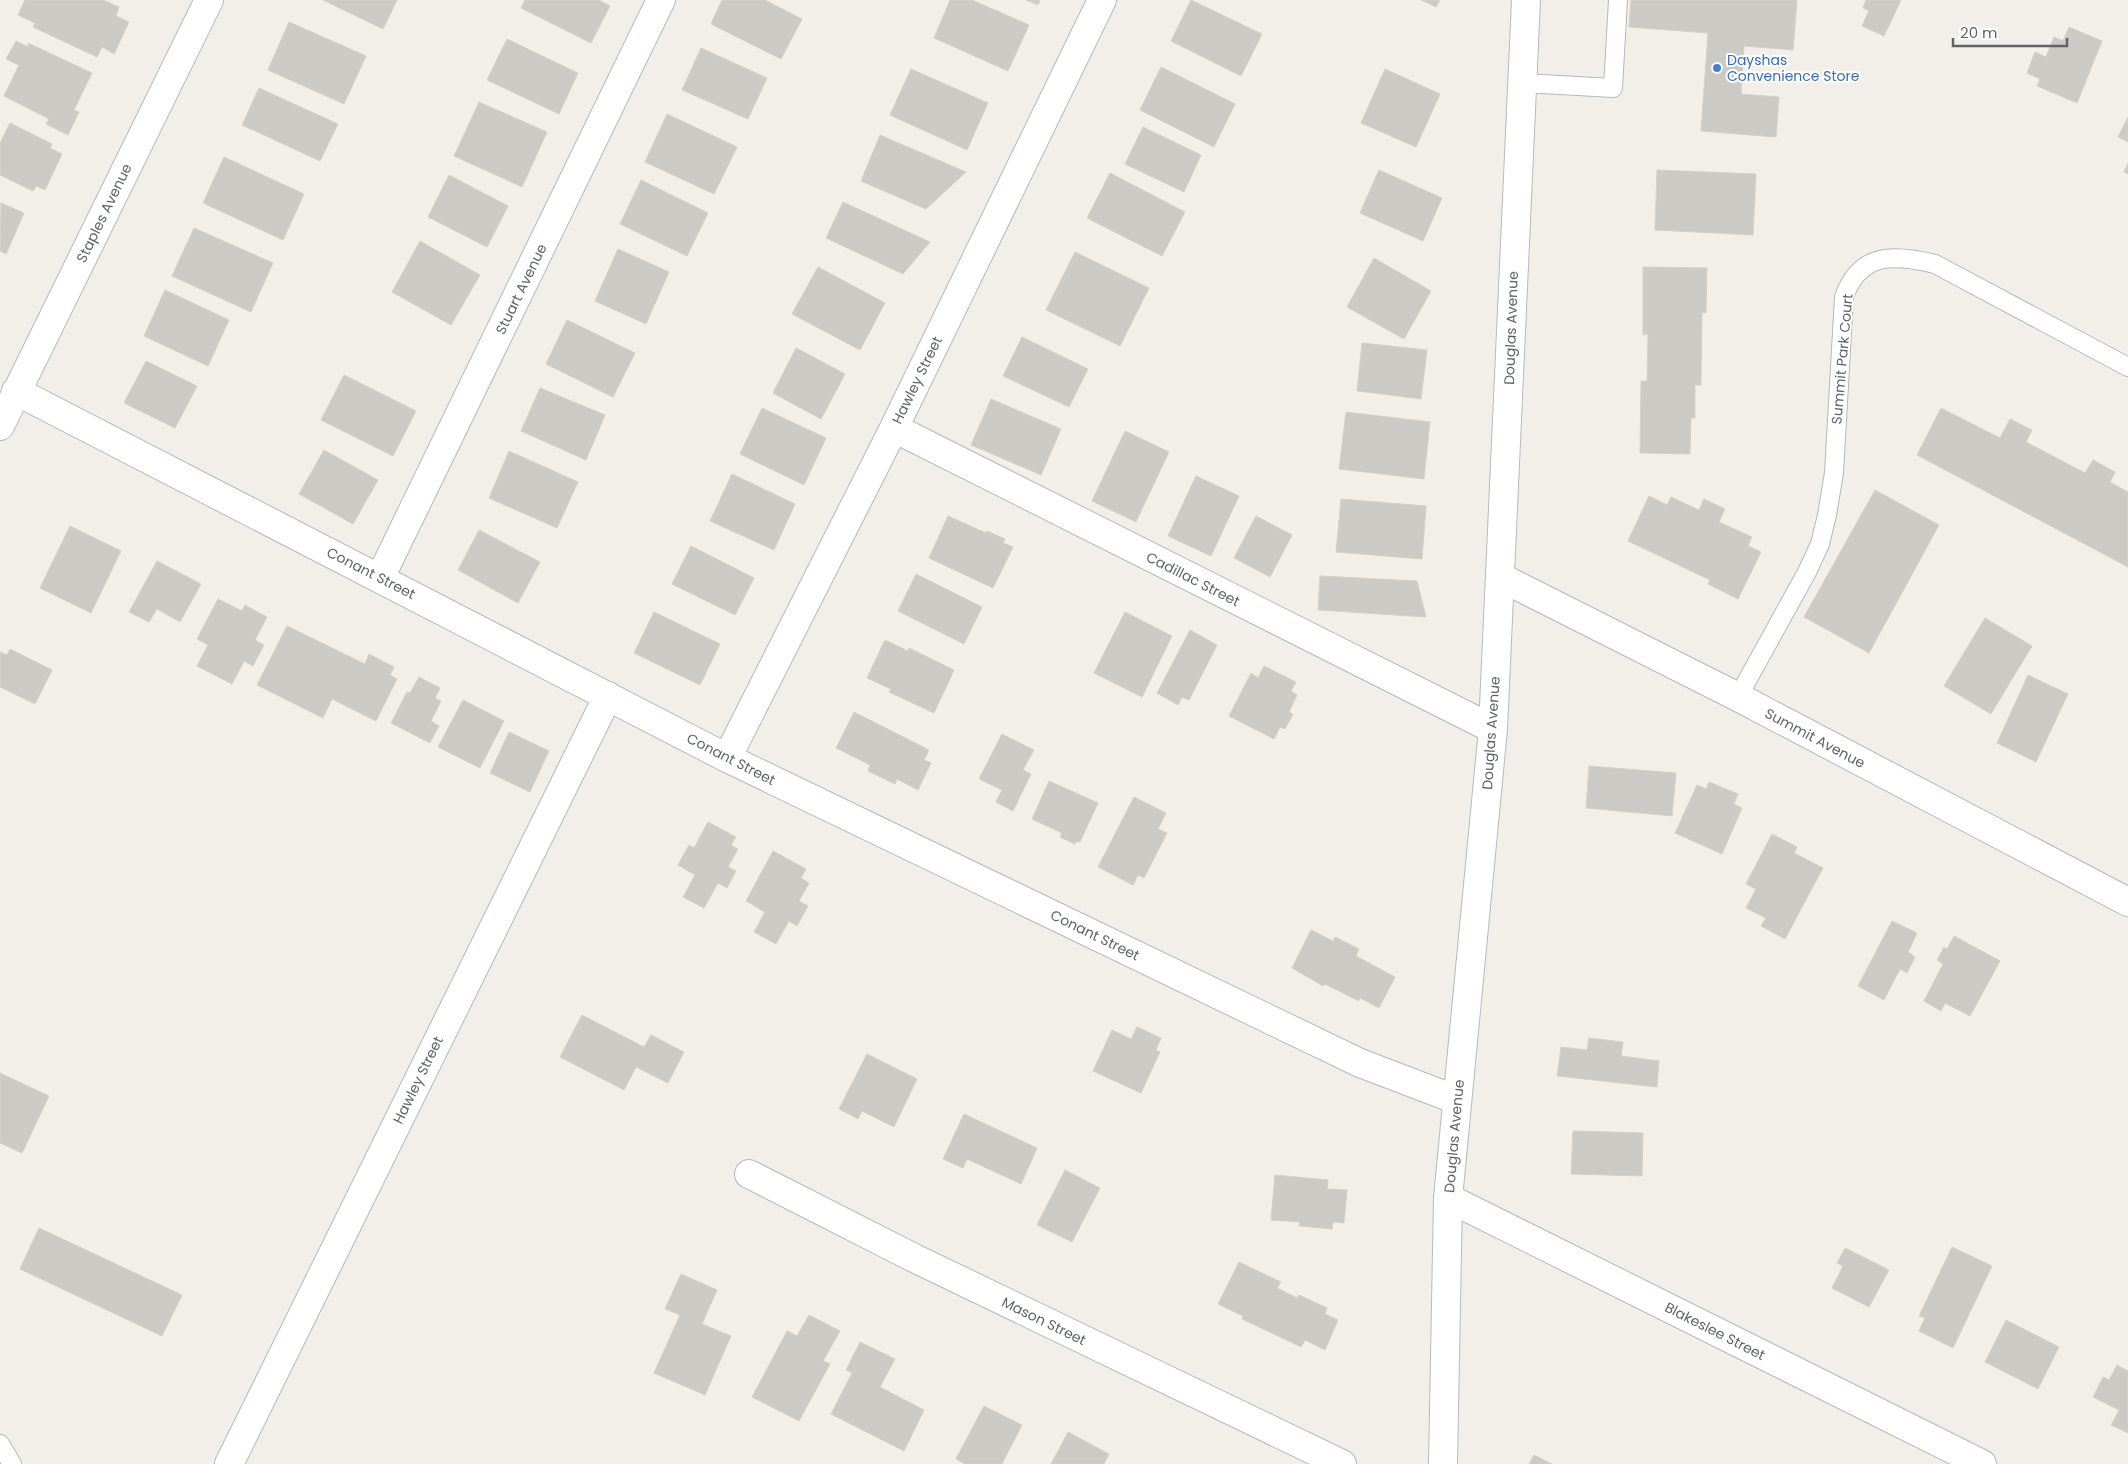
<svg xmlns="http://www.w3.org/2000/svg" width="2128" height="1464" font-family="Poppins,sans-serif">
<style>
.building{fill:#cccac5;stroke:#d6d1c6}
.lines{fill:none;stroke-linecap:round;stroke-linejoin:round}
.service-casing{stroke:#b5b8bc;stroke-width:20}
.minor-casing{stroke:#b5b8bc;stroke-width:30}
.secondary-casing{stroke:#b6babf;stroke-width:30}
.service{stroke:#fff;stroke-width:18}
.minor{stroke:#fff;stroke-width:28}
.secondary{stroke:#fff;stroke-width:28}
.shop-dot{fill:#3f7fe0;stroke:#fff;stroke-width:2}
.labels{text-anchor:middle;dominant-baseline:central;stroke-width:4;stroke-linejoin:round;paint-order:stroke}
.shop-label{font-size:14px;fill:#366cbe;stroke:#fff;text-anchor:start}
.street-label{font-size:14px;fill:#5f6368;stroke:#fff}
</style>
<rect width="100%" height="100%" fill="#f1efe8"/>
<path class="building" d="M25 0H103L119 7 116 16 129 22 114 54 102 47 97 57 33 27 35 23 18 15Z
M323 0H397L383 29Z
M525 0H599L610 6 591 43 521 8Z
M722 0H765L802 19 781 59 711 24Z
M950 0H972L1029 25 1008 71 934 38Z
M1026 0H1040L1038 5Z
M1191 0 1262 34 1241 76 1171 41Z
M1421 0H1440L1436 7Z
M1631 0H1797L1793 50 1744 46 1741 94 1779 97 1776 137 1701 131 1708 33 1629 27Z
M1866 0H1901L1884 36 1862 26 1869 11 1863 8Z
M289 22 366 56 344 104 268 70Z
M2069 27 2102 41 2077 103 2037 86 2040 79 2027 73 2035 52 2046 57 2054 37 2063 41Z
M507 39 578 73 559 114 487 80Z
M16 41 28 47V43L92 73 74 110 79 112 68 135 46 124 49 119 4 96 19 65 6 59Z
M701 48 767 78 748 119 682 90Z
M1161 67 1235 104 1214 147 1140 110Z
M911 69 988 103 967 150 890 115Z
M1385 69 1440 94 1416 147 1361 123Z
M259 88 338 124 320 161 242 125Z
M479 102 547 132 522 187 454 156Z
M667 114 737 147 714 194 645 162Z
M2128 117V142L2118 137Z
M10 123 52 144 50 148 62 154 45 190 36 186 33 191 0 175V143Z
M1143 127 1201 155 1184 192 1125 164Z
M880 135 966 172 926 209 861 181Z
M224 157 304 194 283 240 203 203Z
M2128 163V174L2124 172Z
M1379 170 1442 198 1423 241 1360 213Z
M1657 170 1756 174 1753 235 1655 230Z
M1110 173 1185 212 1162 256 1087 218Z
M449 175 508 206 487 247 428 217Z
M641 180 708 213 687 256 620 224Z
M843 202 930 242 903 274 826 238Z
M1 203 24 213 6 254 0 251Z
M194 228 273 263 251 312 172 276Z
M420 241 480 275 451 325 392 292Z
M618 249 669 272 646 324 595 301Z
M1075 252 1149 288 1120 346 1046 310Z
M1374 258 1431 291 1404 339 1347 307Z
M818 267 885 303 860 350 792 314Z
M1643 267 1707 268 1706 313 1702 312 1701 385H1695V418H1691L1690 454 1640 453 1641 381H1647L1648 334 1643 335Z
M165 290 229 320 208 366 144 336Z
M567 320 635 353 613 397 546 364Z
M1022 337 1088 369 1069 407 1003 376Z
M1362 343 1427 350 1421 399 1357 391Z
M796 348 845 374 821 419 773 393Z
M146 361 197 386 175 428 124 403Z
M344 375 416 411 393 456 321 420Z
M540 388 605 415 586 460 521 431Z
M991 399 1061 429 1041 475 971 445Z
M762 408 826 438 804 485 740 454Z
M1941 408 2000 438 2010 419 2032 430 2026 442 2085 473 2093 460 2115 472 2110 482 2128 492V567L1917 455Z
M1346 412 1430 422 1424 479 1339 469Z
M1125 431 1169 452 1136 522 1092 501Z
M324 450 378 480 353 524 299 494Z
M509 451 578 482 557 528 489 498Z
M732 474 795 504 774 550 710 521Z
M1196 476 1239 496 1211 556 1168 536Z
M1875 490 1939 525 1869 653 1804 617Z
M1649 496 1667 505 1671 497 1699 510 1704 499 1725 509 1719 522 1752 537 1748 546 1761 552 1738 599 1708 584 1710 580 1628 541Z
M1341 499 1426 506 1422 559 1336 552Z
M948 516 986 533 987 531 1005 539 1003 543 1013 547 993 588 929 558Z
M1256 516 1292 535 1270 577 1234 558Z
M70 526 121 551 91 613 40 588Z
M479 530 540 562 518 603 458 570Z
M691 546 754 578 735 615 672 584Z
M157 561 201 584 180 622 157 609 149 622 129 612Z
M916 574 982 607 964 644 898 611Z
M1320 576 1417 581 1426 617 1318 610Z
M218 599 242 611 245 605 267 617 255 640 264 645 253 666 244 661 232 684 197 666 208 645 197 639Z
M654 612 720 644 700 685 634 653Z
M1125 612 1172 636 1142 697 1094 673Z
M1985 618 2032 646 1991 714 1944 686Z
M287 626 365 664 369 654 394 667 390 675 397 679 376 721 332 699 323 718 257 685Z
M1190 630 1217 645 1189 700 1182 697 1178 705 1157 693Z
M885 640 908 651 909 648 954 670 934 713 889 692 891 689 867 678Z
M10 649 52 670 35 704 0 687V652L7 655Z
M1264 666 1296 682 1291 691 1297 695 1289 712 1293 714 1285 729 1280 727 1274 739 1229 716 1251 673 1258 678Z
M2028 675 2068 694 2036 762 1997 743Z
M419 677 440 688 435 698 441 701 431 721 439 726 430 743 391 723 407 692 410 693Z
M463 700 504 721 480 768 438 747Z
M854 712 929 750 924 760 931 763 918 790 897 779 895 784 868 771 870 765 836 748Z
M509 732 549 751 530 792 490 773Z
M1002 734 1034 750 1023 770 1031 774 1013 811 996 802 1002 790 979 779Z
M1589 766 1676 773 1672 816 1586 808Z
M1049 781 1098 803 1080 842 1076 841 1075 844 1060 837 1062 833 1032 819Z
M1709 782 1738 794 1734 804 1742 808 1722 854 1675 833 1697 785 1706 789Z
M1134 797 1166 813 1158 829 1167 833 1144 878 1138 875 1133 885 1098 867Z
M708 822 736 837 731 845 738 849 728 867 736 871 727 888 718 883 704 908 683 897 695 875 678 865 689 845 694 848Z
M1772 834 1797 847 1794 853 1823 868 1785 939 1761 926 1766 918 1746 908 1756 889 1746 884Z
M773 851 806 869 801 878 809 883 799 901 808 906 797 926 789 921 776 944 754 932 765 912 746 901Z
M1892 921 1917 933 1908 952 1915 957 1907 973 1900 969 1884 1000 1858 986Z
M1311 930 1333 941 1335 937 1359 949 1356 956 1395 977 1379 1008 1360 998 1359 1001 1325 984 1323 986 1292 968Z
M1954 936 2000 961 1970 1016 1945 1003 1941 1011 1924 1001 1943 964 1937 960 1944 947 1947 949Z
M582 1015 644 1047 651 1035 684 1052 668 1083 636 1067 624 1090 560 1057Z
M1137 1027 1161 1038 1156 1050 1160 1052 1141 1093 1093 1071 1112 1030 1131 1039Z
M1589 1038 1623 1042 1621 1056 1659 1061 1657 1087 1557 1076 1561 1047 1587 1050Z
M867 1054 917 1079 894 1127 862 1111 858 1119 839 1109Z
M0 1073 49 1096 22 1153 0 1143Z
M964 1114 1037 1148 1021 1184 967 1159 963 1168 943 1159Z
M1573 1131 1643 1133 1642 1176 1571 1174Z
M1065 1170 1100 1188 1072 1242 1037 1225Z
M1275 1175 1328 1180 1327 1189 1347 1190 1344 1223 1333 1222 1332 1229 1299 1226 1300 1222 1271 1220Z
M39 1228 182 1295 162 1336 20 1269Z
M1952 1247 1992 1266 1953 1348 1919 1331 1925 1318 1919 1316Z
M1845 1248 1889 1270 1869 1307 1832 1288 1843 1266 1837 1263Z
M1239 1262 1281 1282 1277 1288 1297 1298 1299 1295 1327 1308 1325 1314 1338 1320 1325 1350 1305 1340 1301 1347 1242 1319 1243 1316 1218 1304Z
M681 1274 717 1290 702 1324 731 1336 705 1395 654 1373 680 1315 665 1309Z
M809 1315 840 1331 823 1361 830 1364 799 1421 752 1397 787 1331 797 1336Z
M2006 1320 2059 1347 2038 1389 1985 1362Z
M860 1342 895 1359 880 1387 924 1410 904 1451 831 1414 852 1373 846 1370Z
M2117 1365 2128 1371V1433L2111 1425 2119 1410 2093 1397 2103 1377 2109 1380Z
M984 1406 1022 1425 1002 1464H965L956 1459Z
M1068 1432 1109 1454 1104 1464H1051Z
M1534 1455 1552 1464H1529Z"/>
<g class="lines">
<g class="service-casing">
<path id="service" d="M1522 83 1613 88 1618 0
M1738 697 1807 572 1820 544 1827 515 1834 473 1844 297C1860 252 1894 254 1935 264L2128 367
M0 1444 12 1464"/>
</g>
<g class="minor-casing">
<path id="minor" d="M16 391 727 758 1360 1063 1457 1100
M0 426 209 0
M894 428 1493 729
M1500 577 1738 697 2128 902
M380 578 661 0
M727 758 894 428 1102 0
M749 1174 914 1258 1342 1464
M1448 1198 1982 1464
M229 1464 608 696"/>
</g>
<g class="secondary-casing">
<path id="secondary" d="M1443 1464 1448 1198 1493 729 1526 0"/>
</g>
<use href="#service" class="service"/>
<use href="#minor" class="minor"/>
<use href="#secondary" class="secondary"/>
</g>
<circle class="shop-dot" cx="1717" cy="68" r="5"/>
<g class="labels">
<g class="shop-label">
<text x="1727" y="60">Dayshas<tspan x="1727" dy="16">Convenience Store</tspan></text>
</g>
<g class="street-label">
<text transform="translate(104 213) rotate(-64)">Staples Avenue</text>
<text transform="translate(521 289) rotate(-64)">Stuart Avenue</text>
<text transform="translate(1511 328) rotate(-88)">Douglas Avenue</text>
<text transform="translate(1842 359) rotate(-85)">Summit Park Court</text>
<text transform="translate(917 380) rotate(-64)">Hawley Street</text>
<text transform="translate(371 573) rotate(27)">Conant Street</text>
<text transform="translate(1193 579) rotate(27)">Cadillac Street</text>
<text transform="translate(1491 733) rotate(-86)">Douglas Avenue</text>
<text transform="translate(1815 738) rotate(28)">Summit Avenue</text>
<text transform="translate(731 759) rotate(27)">Conant Street</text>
<text transform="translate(1095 935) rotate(26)">Conant Street</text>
<text transform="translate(418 1080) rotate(-64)">Hawley Street</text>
<text transform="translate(1454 1136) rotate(-85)">Douglas Avenue</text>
<text transform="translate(1044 1321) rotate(26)">Mason Street</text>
<text transform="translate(1715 1331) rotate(27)">Blakeslee Street</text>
</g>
</g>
<path d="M1953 38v8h114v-8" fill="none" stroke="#5f6368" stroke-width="2.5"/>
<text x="1960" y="38" font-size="15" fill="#5f6368" stroke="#ffffff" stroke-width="4" paint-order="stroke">20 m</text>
</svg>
